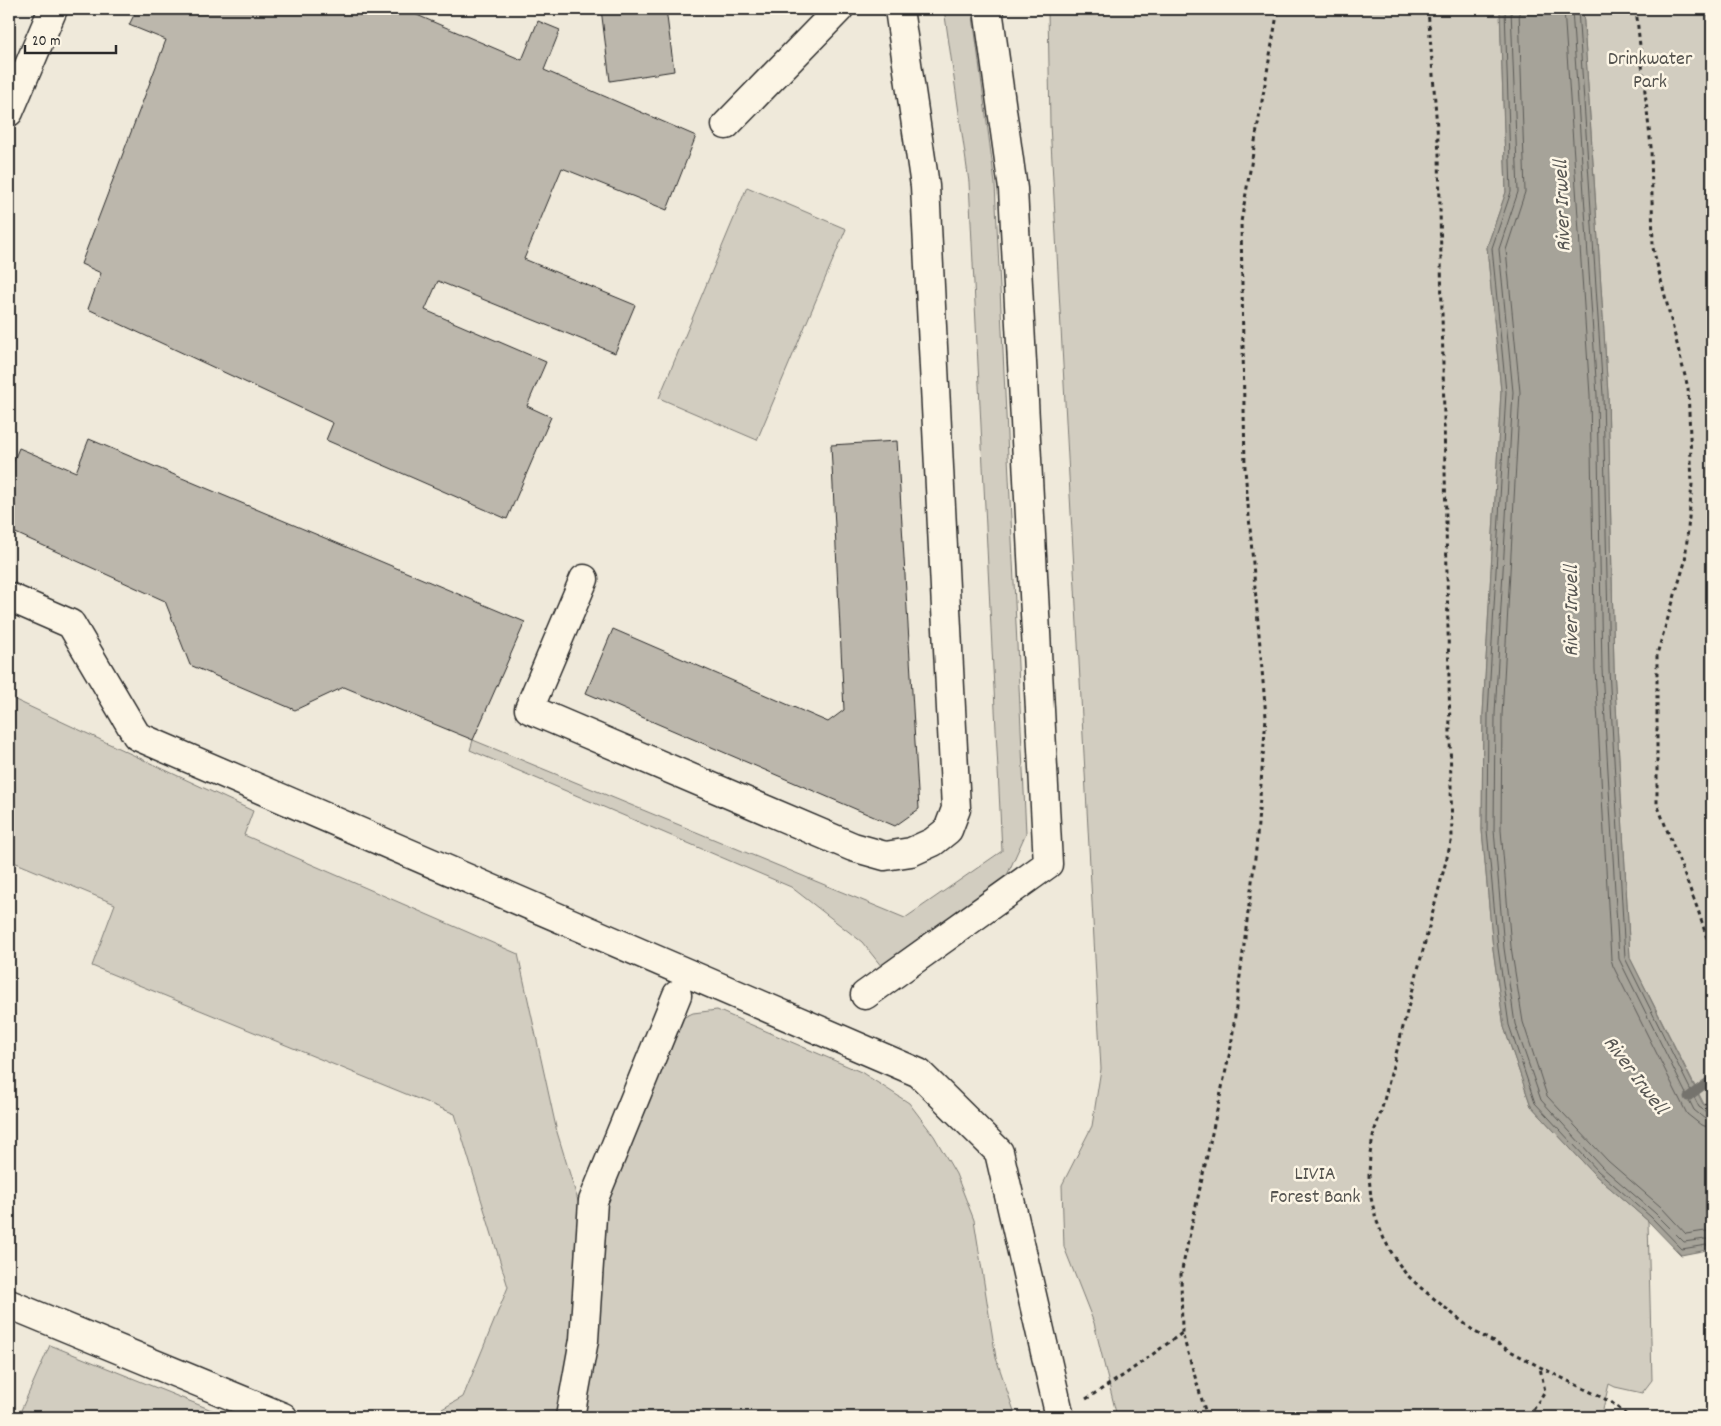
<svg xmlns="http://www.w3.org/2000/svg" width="1721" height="1426" font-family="Dekko,sans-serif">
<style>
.green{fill:#d2cdc0;stroke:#7e7c76}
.water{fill:#a6a399;stroke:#75736d}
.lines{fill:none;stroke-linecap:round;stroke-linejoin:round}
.shore{stroke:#5c5b57;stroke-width:1}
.stream{stroke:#75736d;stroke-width:9}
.building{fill:#bcb7ac;stroke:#2b2b2b}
.minor-casing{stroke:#2b2b2b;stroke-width:31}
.path{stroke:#2b2b2b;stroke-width:3;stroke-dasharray:4 4;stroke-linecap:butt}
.minor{stroke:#fcf5e5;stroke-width:28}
.labels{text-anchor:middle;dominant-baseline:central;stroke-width:5;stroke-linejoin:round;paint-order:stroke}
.park-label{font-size:20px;fill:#555450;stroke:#fcf5e5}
.water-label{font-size:21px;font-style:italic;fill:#565552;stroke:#fcf5e5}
</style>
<rect width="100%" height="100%" fill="#efe9da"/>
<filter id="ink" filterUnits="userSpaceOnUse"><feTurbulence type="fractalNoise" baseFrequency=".02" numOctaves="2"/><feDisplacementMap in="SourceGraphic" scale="10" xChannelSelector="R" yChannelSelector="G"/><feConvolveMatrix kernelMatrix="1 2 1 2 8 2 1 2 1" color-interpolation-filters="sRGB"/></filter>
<g filter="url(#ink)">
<path class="green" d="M944 9H972L995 184 1026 833 1004 882 882 967 862 942 791 887 470 750 473 740 905 918 1002 851 969 182Z
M1048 9H1500L1506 192 1487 247 1501 391 1483 714 1482 830 1493 949 1504 1027 1531 1106 1595 1175 1648 1221 1652 1380 1642 1393 1615 1387 1609 1384 1601 1417H1117L1094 1323 1064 1247 1062 1185 1092 1126 1101 1069 1050 124Z
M1583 9H1712V1110L1704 1104 1630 958 1614 668 1608 394Z
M747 187 846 229 757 440 659 398Z
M9 697 253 811 244 835 518 954 557 1132 579 1204 571 1334 558 1417H428L463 1397 508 1287 455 1114 92 966 115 904 9 860Z
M717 1010 861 1072 909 1103 934 1136 956 1174 974 1220 996 1358 1016 1417H584L605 1209 680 1019 693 1013Z
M50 1345 229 1417H18Z"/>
<path class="water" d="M1500 9H1583L1608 394 1614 668 1630 958 1703 1104 1712 1110V1265L1707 1250 1681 1255 1648 1221 1595 1175 1531 1106 1504 1027 1493 949 1482 830 1483 714 1501 391 1487 247 1506 192Z"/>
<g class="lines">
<path class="shore" d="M1505 9 1511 192 1492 248 1506 392 1488 714 1487 830 1498 948 1509 1025 1535 1103 1598 1171 1651 1217 1682 1249 1706 1245 1710 1246 1712 1250
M1511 9 1518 192 1499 249 1513 392 1495 714 1494 830 1504 948 1515 1024 1541 1100 1602 1167 1655 1213 1684 1242 1705 1239 1712 1240
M1519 9 1525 192 1506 250 1520 392 1502 715 1501 830 1511 947 1523 1022 1547 1096 1608 1161 1661 1207 1686 1234 1705 1231 1712 1232
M1564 9 1590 395 1595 669 1611 959 1613 966 1687 1114 1701 1125 1712 1128
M1572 9 1597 395 1602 669 1619 959 1694 1110 1705 1119 1712 1120
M1578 9 1603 395 1609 669 1625 958 1699 1107 1708 1113 1712 1114"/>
<path class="stream" d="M1688 1097 1712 1079"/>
</g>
<path class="building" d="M137 9H403L522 60 538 21 560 30 544 70 696 136 667 210 562 168 524 259 635 305 615 353 438 281 425 310 546 362 527 406 551 417 507 519 326 440 333 423 88 309 101 273 81 264 166 40 129 25Z
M601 9H666L674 71 610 81Z
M89 439 525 622 473 740 344 687 295 710 190 665 165 601 9 530V472L19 448 76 472Z
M897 441 919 809 895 826 586 693 613 629 828 722 844 710 831 445Z"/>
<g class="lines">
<g class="minor-casing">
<path id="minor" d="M9 112 53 9
M726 125 839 9
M584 579 529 709 853 847 885 856 911 852 933 842 948 830 956 809 925 186 899 9
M9 597 71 624 137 736 919 1073 999 1152 1060 1417
M865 995 1048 864 1013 189 988 9
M9 1304 283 1417
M570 1417 584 1340 593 1201 677 995"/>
</g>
<path class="path" d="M1428 9 1439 154 1452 838 1381 1112 1374 1132 1370 1154 1369 1176 1371 1198 1376 1219 1384 1239 1394 1257 1406 1274 1421 1288 1475 1332 1540 1367 1611 1402 1629 1417
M1636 9 1651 147 1653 248 1688 388 1692 484 1685 562 1657 654V804L1698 910 1712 954
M1086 1399 1124 1375 1182 1333
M1207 1417 1182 1333 1181 1274 1231 1047 1256 850 1266 717 1245 469 1241 222 1278 9
M1529 1417 1545 1391 1540 1368"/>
<use href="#minor" class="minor"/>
</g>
</g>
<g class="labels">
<g class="park-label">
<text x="1650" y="60">Drinkwater<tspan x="1650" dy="23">Park</tspan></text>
<text x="1315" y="1175">LIVIA<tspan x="1315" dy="23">Forest Bank</tspan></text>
</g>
<g class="water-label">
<text transform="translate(1564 206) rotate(-92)">River Irwell</text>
<text transform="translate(1573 611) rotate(-90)">River Irwell</text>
<text transform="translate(1634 1076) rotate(53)">River Irwell</text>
</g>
</g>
<rect width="1721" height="1426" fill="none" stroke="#fcf5e5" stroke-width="30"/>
<rect x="15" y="15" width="1691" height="1396" fill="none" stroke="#2b2b2b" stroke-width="2" filter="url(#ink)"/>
<path d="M25 45v8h91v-8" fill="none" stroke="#2b2b2b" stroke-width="2.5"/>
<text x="32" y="45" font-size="15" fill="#2b2b2b" stroke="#fcf5e5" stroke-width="4" paint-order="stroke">20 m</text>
</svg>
